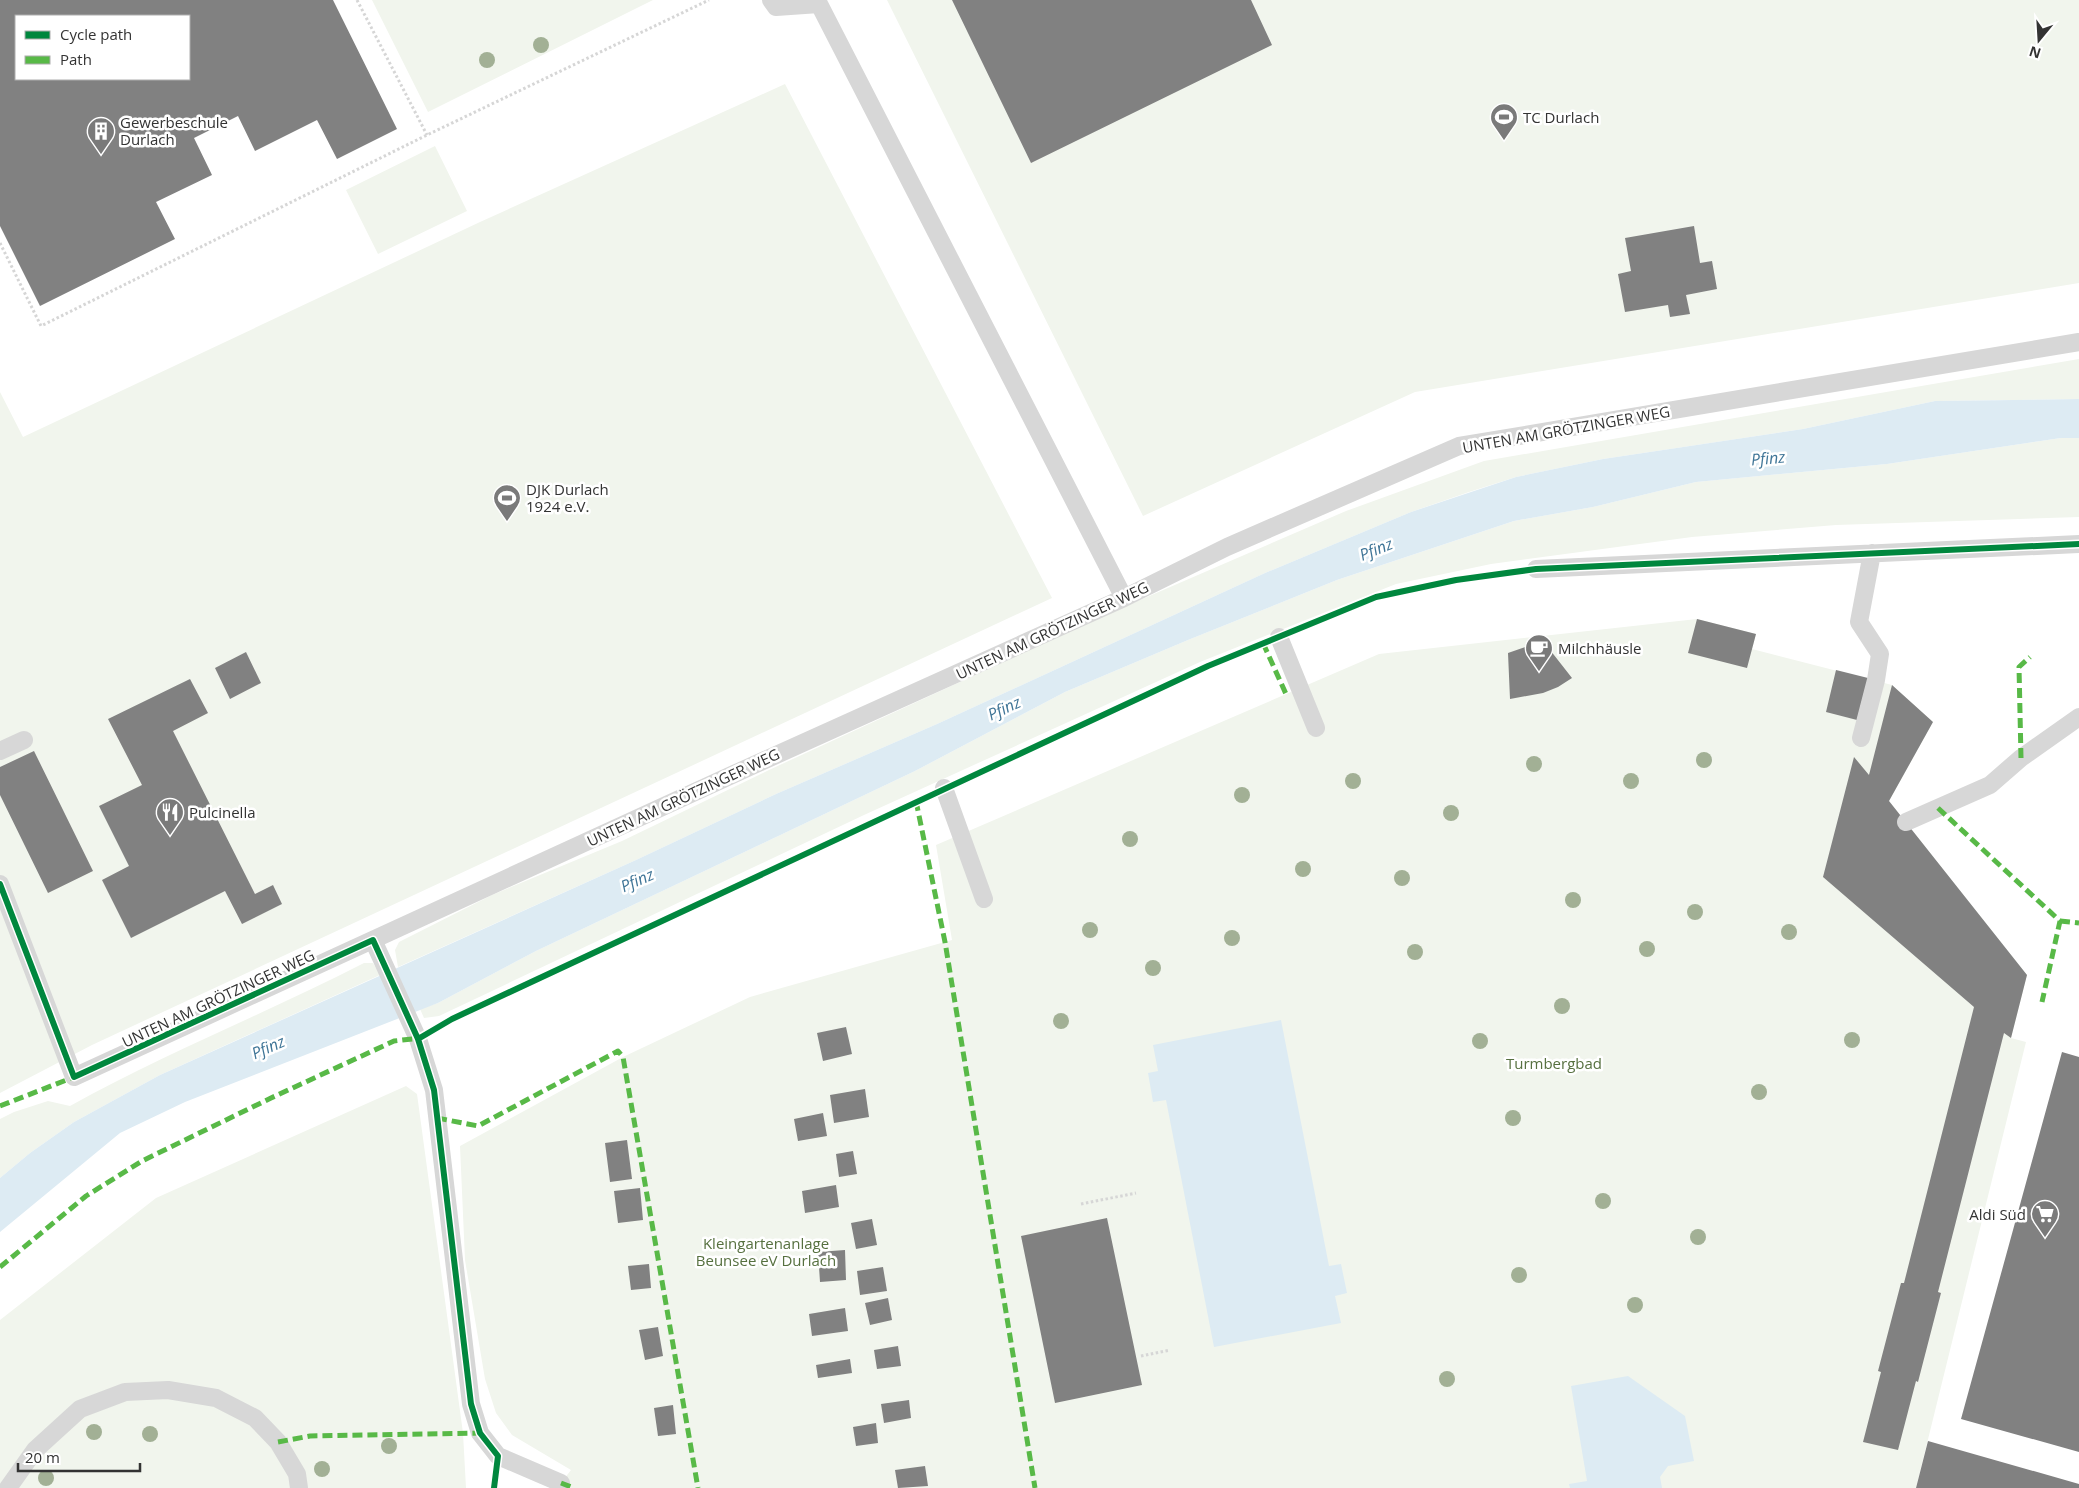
<svg xmlns="http://www.w3.org/2000/svg" width="2079" height="1488" font-family="'Open Sans',sans-serif">
<style>
.green{fill:#f1f5ed}
.water{fill:#ddebf3}
.building{fill:#818181;fill-rule:evenodd}
.lines{fill:none;stroke-linecap:round;stroke-linejoin:round}
.path{stroke:#d6d6d6;stroke-width:3;stroke-dasharray:2.5 2.5;stroke-linecap:butt}
.service{stroke:#d7d7d7;stroke-width:18}
.quiet{stroke:#58b947;stroke-width:5;stroke-dasharray:10 5;stroke-linecap:butt}
.cycleway-casing{stroke:#fff;stroke-width:9}
.cycleway{stroke:#00873e;stroke-width:6}
.tree{fill:#a2b095}
.labels{text-anchor:middle;dominant-baseline:central;stroke-width:5;stroke-linejoin:round;paint-order:stroke}
.poi-label{font-size:15px;fill:#333;stroke:#fff;text-anchor:start}
.street-label{font-size:15px;fill:#333;stroke:#fff}
.park-label{font-size:15px;fill:#56703f;stroke:#fff}
.water-label{font-size:16px;font-style:italic;fill:#3f7597;stroke:#fff}
</style>
<rect width="100%" height="100%" fill="#fff"/>
<path class="green" d="M372 0H653L428 112Z
M887 0H2079V283L1415 392 1143 516Z
M785 84 1052 598 92 1045 0 1093V392L23 437 480 222Z
M435 146 467 211 378 254 346 190Z
M2079 359V399L1935 401 1803 429 1603 459 1516 477 1469 492 1411 512 1265 573 937 724 776 794 636 860 398 967 395 950 399 942 492 895 622 841 769 770 1103 616 1346 511 1484 461Z
M2061 438H2079V517L1836 525 1692 537 1491 564 1396 584 1200 662 864 815 439 1016 424 1018 420 1009 438 1003 536 951 915 771 1065 692 1188 640 1337 580 1514 521 1593 507 1696 482 1887 464Z
M1697 619 1756 634 1752 649 1892 685 1933 722 1889 801 2027 975 2011 1038 2026 1042 1916 1488H557L571 1470 512 1435 496 1413 485 1379 465 1260 460 1146 623 1057 750 997 952 940 936 845 1379 654Z
M364 963H373L380 975 160 1075 74 1122 30 1153 0 1178V1119L14 1112 48 1101 70 1106C165 1053 267 1013 364 963Z
M406 1086 417 1094 463 1433 466 1488H0V1320L156 1198Z"/>
<path class="water" d="M2079 399V438H2061L1887 464 1696 482 1593 507 1514 521 1337 580 1188 640 1065 692 915 771 536 951 438 1003 185 1102 120 1133 0 1232V1178L30 1153 74 1122 160 1075 636 860 776 794 937 724 1265 573 1411 512 1516 477 1603 459 1803 429 1935 401Z
M1281 1020 1329 1266 1341 1264 1347 1293 1335 1296 1341 1323 1214 1347 1166 1100 1153 1102 1148 1073 1158 1071 1153 1045Z
M1628 1376 1685 1416 1694 1461 1668 1466 1660 1477 1662 1488H1570L1569 1484 1587 1481 1571 1386Z"/>
<path class="building" d="M0 0H333L397 129 337 159 317 120 255 151 238 116 194 138 212 175 156 202 175 239 40 306 0 226ZM16 16H189V79H16Z
M952 0H1251L1272 45 1031 163Z
M1694 226 1700 263 1712 261 1717 289 1686 295 1690 314 1670 317 1668 305 1625 312 1618 274 1631 271 1625 238Z
M1697 619 1756 634 1747 668 1688 653Z
M1543 641 1572 678 1558 687 1543 693 1510 699 1508 653Z
M246 652 261 683 230 699 215 668Z
M1836 670 1868 678 1857 720 1826 712Z
M190 679 208 713 173 731 255 894 273 885 282 904 242 924 225 891 131 938 102 880 129 866 99 806 142 785 108 719Z
M1892 685 1933 722 1889 801 2027 975 2011 1038 2004 1033 1938 1292 1941 1293 1918 1382 1916 1381 1898 1450 1863 1442 1881 1372 1878 1371 1901 1283H1904L1974 1007 1823 877 1854 757 1869 775Z
M34 751 93 871 48 893 0 795V767Z
M846 1027 852 1054 823 1061 817 1033Z
M2062 1052 2079 1057V1452L1961 1419Z
M865 1089 869 1117 834 1123 830 1095Z
M823 1113 827 1136 798 1141 794 1119Z
M627 1140 632 1179 610 1182 605 1143Z
M853 1151 857 1174 839 1177 836 1154Z
M836 1185 839 1207 805 1213 802 1191Z
M640 1188 643 1220 618 1223 614 1191Z
M1107 1218 1142 1385 1055 1403 1021 1236Z
M872 1219 877 1245 856 1249 851 1223Z
M845 1250 846 1280 820 1282 818 1252Z
M649 1264 651 1288 631 1290 628 1266Z
M883 1267 887 1291 860 1295 857 1271Z
M888 1298 892 1320 870 1325 865 1303Z
M845 1308 848 1331 812 1336 809 1314Z
M658 1327 663 1356 645 1360 639 1330Z
M898 1346 901 1366 877 1369 874 1350Z
M850 1359 852 1373 818 1378 816 1365Z
M909 1400 911 1418 884 1423 881 1404Z
M673 1405 676 1434 658 1436 654 1408Z
M876 1423 878 1443 856 1446 853 1427Z
M1928 1441 2079 1484V1488H1916Z
M925 1466 928 1486 898 1488 895 1470Z"/>
<g class="lines">
<path class="path" d="M357 0 427 135
M0 243 41 326 427 135 709 0
M1081 1204 1136 1193
M1141 1356 1170 1350"/>
<path class="service" d="M771 0 776 7 819 4 1124 598
M1536 569 2079 544
M1279 637 1316 728
M1861 738 1876 680 1880 654 1859 622 1872 553
M0 751 24 740
M944 788 984 899
M1906 822 1990 785 2021 758 2079 717
M0 884 74 1077 734 774 1124 598 1227 547 1459 446 2079 342
M373 940 418 1039 434 1090 471 1404 480 1433 498 1456 561 1483
M8 1488 35 1450 80 1409 125 1392 168 1390 216 1398 255 1418 278 1442 297 1474 299 1488"/>
<path class="quiet" d="M1263 643 1286 694
M2021 758 2019 667 2030 657
M916 801 945 942 1035 1488
M1938 808 2060 921 2042 1002
M2060 921 2079 923
M0 1106 74 1077
M437 1118 478 1126 618 1051 623 1057 698 1488
M0 1267 86 1196 142 1161 271 1098 394 1041 420 1038
M278 1442 310 1436 480 1433
M561 1483 574 1488"/>
<g class="cycleway-casing">
<path id="cycleway" d="M0 884 74 1077 373 940 418 1039 434 1090 471 1404 480 1433 498 1456 494 1488
M418 1039 452 1019 1208 666 1376 597 1456 580 1536 569 2079 544"/>
</g>
<use href="#cycleway" class="cycleway"/>
</g>
<g class="tree">
<circle cx="541" cy="45" r="8"/>
<circle cx="487" cy="60" r="8"/>
<circle cx="1704" cy="760" r="8"/>
<circle cx="1534" cy="764" r="8"/>
<circle cx="1353" cy="781" r="8"/>
<circle cx="1631" cy="781" r="8"/>
<circle cx="1242" cy="795" r="8"/>
<circle cx="1451" cy="813" r="8"/>
<circle cx="1130" cy="839" r="8"/>
<circle cx="1303" cy="869" r="8"/>
<circle cx="1402" cy="878" r="8"/>
<circle cx="1573" cy="900" r="8"/>
<circle cx="1695" cy="912" r="8"/>
<circle cx="1090" cy="930" r="8"/>
<circle cx="1789" cy="932" r="8"/>
<circle cx="1232" cy="938" r="8"/>
<circle cx="1647" cy="949" r="8"/>
<circle cx="1415" cy="952" r="8"/>
<circle cx="1153" cy="968" r="8"/>
<circle cx="1562" cy="1006" r="8"/>
<circle cx="1061" cy="1021" r="8"/>
<circle cx="1852" cy="1040" r="8"/>
<circle cx="1480" cy="1041" r="8"/>
<circle cx="1759" cy="1092" r="8"/>
<circle cx="1513" cy="1118" r="8"/>
<circle cx="1603" cy="1201" r="8"/>
<circle cx="1698" cy="1237" r="8"/>
<circle cx="1519" cy="1275" r="8"/>
<circle cx="1635" cy="1305" r="8"/>
<circle cx="1447" cy="1379" r="8"/>
<circle cx="94" cy="1432" r="8"/>
<circle cx="150" cy="1434" r="8"/>
<circle cx="389" cy="1446" r="8"/>
<circle cx="322" cy="1469" r="8"/>
<circle cx="46" cy="1478" r="8"/>
</g>
<defs>
<g id="stadium-pin" transform="scale(1.4375)"><path d="M0 17L-7.5 6A9.5 9.5 0 1 1 7.5 6Z" fill="#7a7a7a" stroke="#fff"/><path d="M0-5a6.5 5 0 1 0 0 10a6.5 5 0 1 0 0-10ZM-3.5-1.8h7v3.6h-7Z" fill="#fff"/></g>
<g id="building-pin" transform="scale(1.4375)"><path d="M0 17L-7.5 6A9.5 9.5 0 1 1 7.5 6Z" fill="#7a7a7a" stroke="#fff"/><path d="M-4-6H4V6H1V3H-1V6H-4ZM-2.5-4.3h1.7v1.8h-1.7ZM.8-4.3h1.7v1.8H.8ZM-2.5-1h1.7V.8h-1.7ZM.8-1h1.7V.8H.8Z" fill="#fff"/></g>
<g id="cafe-pin" transform="scale(1.4375)"><path d="M0 17L-7.5 6A9.5 9.5 0 1 1 7.5 6Z" fill="#7a7a7a" stroke="#fff"/><path d="M-5.5-4.5H6V0H3Q3 3.5 0 3.5H-2.5Q-5.5 3.5-5.5 0ZM3-3.2v2h1.7v-2ZM-6 4.5H4V6H-6Z" fill="#fff"/></g>
<g id="restaurant-pin" transform="scale(1.4375)"><path d="M0 17L-7.5 6A9.5 9.5 0 1 1 7.5 6Z" fill="#7a7a7a" stroke="#fff"/><path d="M-5-6h1v4h1v-4h1v4h1v-4h1v5L-1.5 .5V6h-2V.5L-5-1ZM5-6V6H3V1.5H1.5Q1.5-4 5-6Z" fill="#fff"/></g>
<g id="supermarket-pin" transform="scale(1.4375)"><path d="M0 17L-7.5 6A9.5 9.5 0 1 1 7.5 6Z" fill="#7a7a7a" stroke="#fff"/><path d="M-6-5.5h2.5l.6 2H6L4.5 2H-2.5L-4.4-4H-6ZM-1.5 3.2a1.3 1.3 0 1 0 .1 0ZM3 3.2a1.3 1.3 0 1 0 .1 0Z" fill="#fff"/></g>
</defs>
<g fill-rule="evenodd">
<use href="#stadium-pin" x="1504" y="117"/>
<use href="#building-pin" x="101" y="131"/>
<use href="#stadium-pin" x="507" y="498"/>
<use href="#cafe-pin" x="1539" y="648"/>
<use href="#restaurant-pin" x="170" y="812"/>
<use href="#supermarket-pin" x="2045" y="1214"/>
</g>
<g class="labels">
<g class="poi-label">
<text x="1523" y="117">TC Durlach</text>
<text x="120" y="122">Gewerbeschule<tspan x="120" dy="17">Durlach</tspan></text>
<text x="526" y="489">DJK Durlach<tspan x="526" dy="17">1924 e.V.</tspan></text>
<text x="1558" y="648">Milchhäusle</text>
<text x="189" y="812">Pulcinella</text>
<text x="2026" y="1214" text-anchor="end">Aldi Süd</text>
</g>
<g class="street-label">
<text transform="translate(1566 429) rotate(-10)">UNTEN AM GRÖTZINGER WEG</text>
<text transform="translate(1052 630) rotate(-25)">UNTEN AM GRÖTZINGER WEG</text>
<text transform="translate(683 797) rotate(-25)">UNTEN AM GRÖTZINGER WEG</text>
<text transform="translate(218 998) rotate(-25)">UNTEN AM GRÖTZINGER WEG</text>
</g>
<g class="park-label">
<text x="1554" y="1063">Turmbergbad</text>
<text x="766" y="1243">Kleingartenanlage<tspan x="766" dy="17">Beunsee eV Durlach</tspan></text>
</g>
<g class="water-label">
<text transform="translate(1768 458) rotate(-5)">Pfinz</text>
<text transform="translate(1376 549) rotate(-22)">Pfinz</text>
<text transform="translate(1004 708) rotate(-25)">Pfinz</text>
<text transform="translate(637 880) rotate(-24)">Pfinz</text>
<text transform="translate(268 1047) rotate(-24)">Pfinz</text>
</g>
</g>
<rect x="15" y="15" width="175" height="65" fill="#ffffff" stroke="#adadad"/>
<rect x="25" y="31" width="25" height="8" fill="#00873e" stroke="#adadad"/>
<text x="60" y="40" font-size="15" fill="#333333">Cycle path</text>
<rect x="25" y="56" width="25" height="8" fill="#58b947" stroke="#adadad"/>
<text x="60" y="65" font-size="15" fill="#333333">Path</text>
<g transform="translate(2039 40) rotate(198)" stroke="#ffffff" stroke-width="4" paint-order="stroke">
<path d="M0-4L9 19L0 12L-9 19Z" fill="#333333"/>
<text y="-8" font-size="14" font-weight="bold" text-anchor="middle" fill="#333333">N</text>
</g>
<path d="M18 1463v8h122v-8" fill="none" stroke="#333333" stroke-width="2.5"/>
<text x="25" y="1463" font-size="15" fill="#333333" stroke="#ffffff" stroke-width="4" paint-order="stroke">20 m</text>
</svg>
